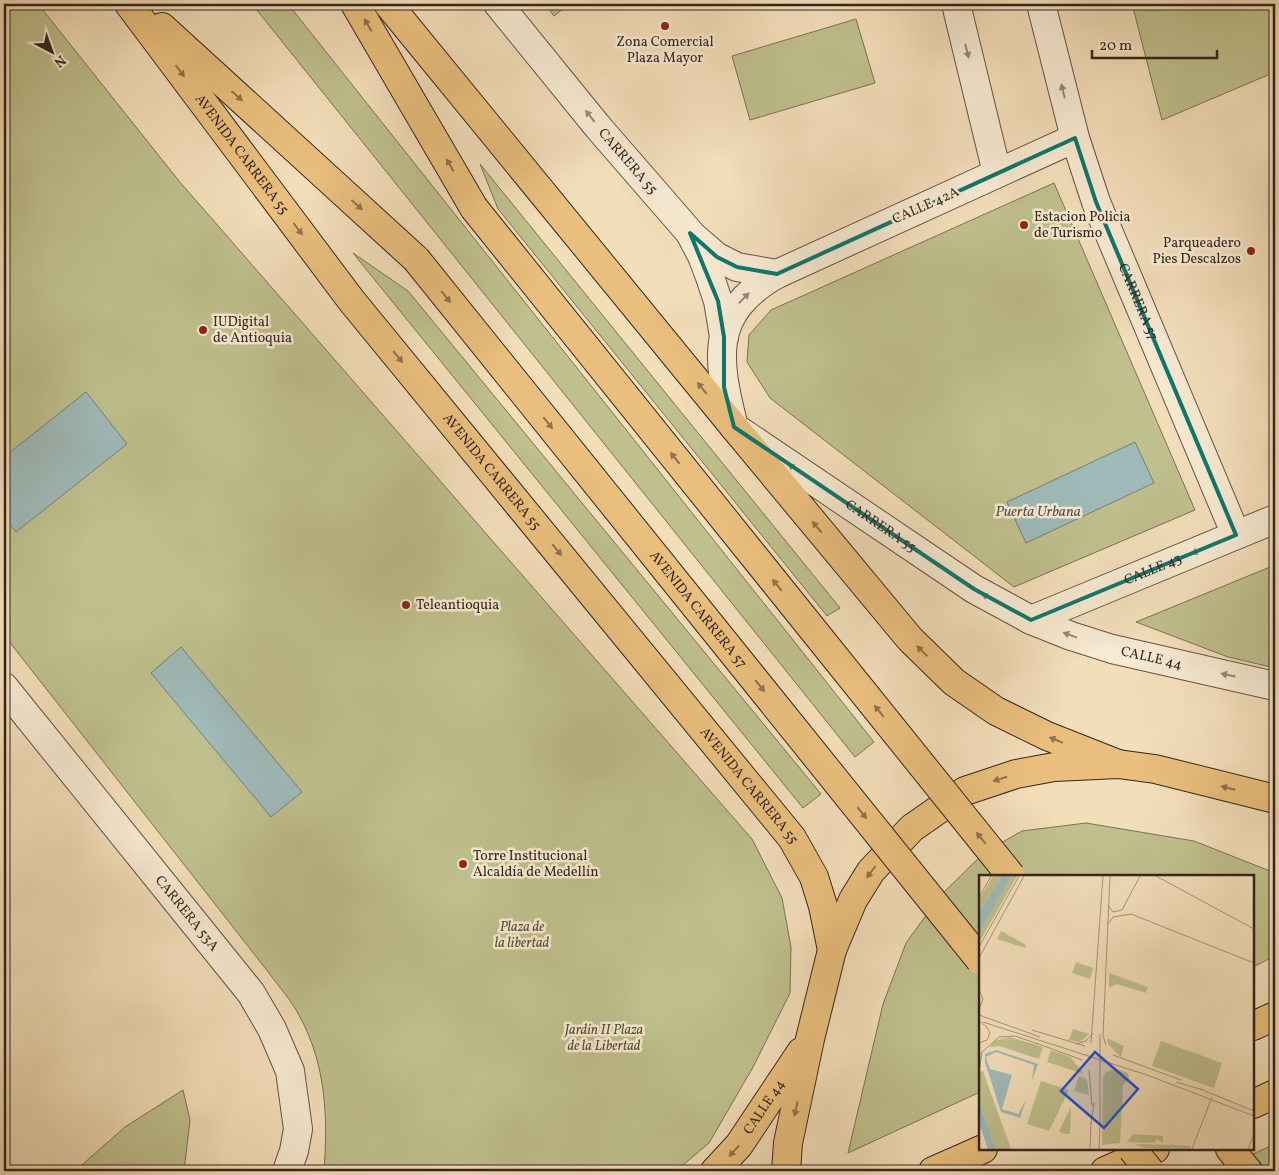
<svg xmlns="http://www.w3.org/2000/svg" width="1279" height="1175" font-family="Vollkorn,serif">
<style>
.green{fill:#bfc08d;stroke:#7a7256}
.water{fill:#9fbab9;stroke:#747e7b}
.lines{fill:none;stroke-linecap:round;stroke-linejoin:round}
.minor-casing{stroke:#645345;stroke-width:30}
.major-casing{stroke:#34251e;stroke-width:30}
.minor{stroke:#f7ead2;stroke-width:28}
.major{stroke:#eabf7d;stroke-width:28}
.major-bridge-casing{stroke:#34251e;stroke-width:30;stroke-linecap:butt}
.major-bridge{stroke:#eabf7d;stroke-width:28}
.oneway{fill:#8f724e}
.oneway2{fill:#968878}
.marked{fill:none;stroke:#0f766e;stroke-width:4;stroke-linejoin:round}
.poi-dot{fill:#8f2418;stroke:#f7ead2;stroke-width:2}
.labels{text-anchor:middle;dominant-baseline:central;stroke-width:5;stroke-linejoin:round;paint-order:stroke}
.poi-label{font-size:14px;fill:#34251e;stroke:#f7ead2;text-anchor:start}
.street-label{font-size:14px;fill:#34251e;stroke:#f7ead2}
.park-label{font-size:14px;font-style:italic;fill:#574c3a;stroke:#f7ead2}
.water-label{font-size:15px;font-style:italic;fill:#54524c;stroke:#f7ead2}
.inset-road{fill:none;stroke:#a7947c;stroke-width:1}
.view{fill:#1d4ed8;fill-opacity:0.15;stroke:#1d4ed8;stroke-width:2.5}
.inset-edge{fill:none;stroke:#34251e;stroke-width:2.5}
</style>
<rect width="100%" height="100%" fill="#f3deba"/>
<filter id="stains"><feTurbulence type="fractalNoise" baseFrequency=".004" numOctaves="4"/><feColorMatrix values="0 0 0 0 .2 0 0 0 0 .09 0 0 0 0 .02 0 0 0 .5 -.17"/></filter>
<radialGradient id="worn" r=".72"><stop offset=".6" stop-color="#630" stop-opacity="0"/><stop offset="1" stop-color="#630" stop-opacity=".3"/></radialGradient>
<path class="green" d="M4 4H38L179 181 752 839 782 898 791 947 790 993 752 1069 709 1143 676 1171H324C328 1117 326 1065 300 1017 292 1001 279 987 269 973L4 635Z
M252 4H288L874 742 855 757Z
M545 4H569L554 16Z
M1132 4H1275V72L1162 120Z
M856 19 875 83 750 120 732 56Z
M480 164 840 608 827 616 498 209Z
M1054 183 1195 510 1014 587 770 398 747 362 749 335 771 310Z
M353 253 408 291 821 794 803 808Z
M1275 565V668L1228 657 1136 622Z
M1086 823 1194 841 1275 873V956L1253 967V876H980V1092L848 1153 883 1004 906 943 940 896 985 852 1022 831Z
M183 1090 190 1120 184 1171H75L125 1127Z
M1275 1144V1171H1215Z"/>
<path class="water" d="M86 392 127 444 16 532 4 517V457Z
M1135 442 1154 483 1026 543 1007 502Z
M181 647 302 792 271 817 151 673Z"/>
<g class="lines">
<g class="minor-casing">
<g id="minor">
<path id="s1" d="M498 4 598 127 690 233 702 256 710 277 718 301 724 337"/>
<path d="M956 4 997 173"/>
<path id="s2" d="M1041 4 1075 138 1096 202 1236 535"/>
<path id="s3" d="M1075 138 777 274C708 313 717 360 734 427L974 589 1031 620 1071 636 1112 649 1275 686"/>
<path d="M695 238 717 257 737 267 777 274"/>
<path id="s4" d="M1031 620 1275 519"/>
<path id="s5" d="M4 687 251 993 272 1029 290 1071 298 1129 294 1151 287 1171"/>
</g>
</g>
<g class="major-casing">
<g id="major">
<path id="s6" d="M129 4 351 300 792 838 814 877 823 906 832 950"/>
<path d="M355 4 474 208"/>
<path d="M388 4 734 427 910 639 954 682 996 711 1047 736 1118 764"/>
<path d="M162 27 416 259"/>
<path d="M1253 1026 1275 1016"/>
<path d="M1253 1104 1275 1094"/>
<path d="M1230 1149 1248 1171"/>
<path id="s7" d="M715 1171 739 1145 801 1052"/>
<path d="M786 1171 788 1143 810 1039 832 950 853 900 871 871 912 828 965 791 1016 774 1054 767 1118 764 1155 769 1275 799"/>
<path d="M933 1171 983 1149"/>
<path d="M1105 1171 1155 1149"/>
</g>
</g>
<use href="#minor" class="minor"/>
<use href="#major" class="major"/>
<g class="major-bridge-casing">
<g id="major-bridge">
<path d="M474 208 1011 876"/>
<path id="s8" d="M416 259 980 960"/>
<path d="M1132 1149 1150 1171"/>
</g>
</g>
<use href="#major-bridge" class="major-bridge"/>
</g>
<defs><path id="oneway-solid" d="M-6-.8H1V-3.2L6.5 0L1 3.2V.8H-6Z" transform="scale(1.25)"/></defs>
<g class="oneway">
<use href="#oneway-solid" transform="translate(368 25) rotate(-120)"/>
<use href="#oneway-solid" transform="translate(180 71) rotate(53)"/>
<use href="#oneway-solid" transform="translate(237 96) rotate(42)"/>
<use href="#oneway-solid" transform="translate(450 165) rotate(-120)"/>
<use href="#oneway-solid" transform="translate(357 205) rotate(42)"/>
<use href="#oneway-solid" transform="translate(298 229) rotate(53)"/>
<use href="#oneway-solid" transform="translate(446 297) rotate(51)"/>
<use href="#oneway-solid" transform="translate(398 357) rotate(51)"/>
<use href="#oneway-solid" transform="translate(702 388) rotate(-129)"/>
<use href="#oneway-solid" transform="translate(548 423) rotate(51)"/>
<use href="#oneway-solid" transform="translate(675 458) rotate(-129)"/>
<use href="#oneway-solid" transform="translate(817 527) rotate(-130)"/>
<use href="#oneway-solid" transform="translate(557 550) rotate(51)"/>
<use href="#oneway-solid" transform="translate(777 585) rotate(-129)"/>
<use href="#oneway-solid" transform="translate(922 651) rotate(-136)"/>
<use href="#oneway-solid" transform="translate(760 686) rotate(51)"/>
<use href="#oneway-solid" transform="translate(879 711) rotate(-129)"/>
<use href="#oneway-solid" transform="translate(1056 740) rotate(-158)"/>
<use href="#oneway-solid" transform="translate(1000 779) rotate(162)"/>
<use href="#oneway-solid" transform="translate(1228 788) rotate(-166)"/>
<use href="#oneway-solid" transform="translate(862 813) rotate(51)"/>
<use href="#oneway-solid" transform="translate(981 838) rotate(-129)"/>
<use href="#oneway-solid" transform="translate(871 872) rotate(127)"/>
<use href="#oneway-solid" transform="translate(796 1109) rotate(102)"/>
<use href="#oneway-solid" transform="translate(734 1151) rotate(133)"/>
</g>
<g class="oneway2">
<use href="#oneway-solid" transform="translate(967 51) rotate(76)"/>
<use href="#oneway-solid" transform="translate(1063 91) rotate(-104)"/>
<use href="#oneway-solid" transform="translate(590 116) rotate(-129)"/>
<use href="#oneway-solid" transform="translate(744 298) rotate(-46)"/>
<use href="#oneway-solid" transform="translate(794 468) rotate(-146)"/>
<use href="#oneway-solid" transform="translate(1198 551) rotate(158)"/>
<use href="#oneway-solid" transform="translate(988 597) rotate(-152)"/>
<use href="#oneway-solid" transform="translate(1070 635) rotate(-160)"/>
<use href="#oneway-solid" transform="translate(1228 675) rotate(-168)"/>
</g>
<path class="marked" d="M1075 138 1096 202 1236 535 1031 620 974 589 734 427 724 387V337L718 301 690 233 717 257 737 267 777 274Z"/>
<g class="poi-dot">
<circle cx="665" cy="26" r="5"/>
<circle cx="1024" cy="225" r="5"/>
<circle cx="1251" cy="251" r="5"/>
<circle cx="203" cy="330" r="5"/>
<circle cx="406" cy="605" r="5"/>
<circle cx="463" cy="864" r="5"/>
</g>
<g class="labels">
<g class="poi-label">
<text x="665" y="42" text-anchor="middle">Zona Comercial<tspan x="665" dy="16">Plaza Mayor</tspan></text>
<text x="1034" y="217">Estacion Policia<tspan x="1034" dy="16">de Turismo</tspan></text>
<text x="1241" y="243" text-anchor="end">Parqueadero<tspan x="1241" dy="16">Pies Descalzos</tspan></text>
<text x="213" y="322">IUDigital<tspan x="213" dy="16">de Antioquia</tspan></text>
<text x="416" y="605">Teleantioquia</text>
<text x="473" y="856">Torre Institucional<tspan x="473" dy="16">Alcaldía de Medellín</tspan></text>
</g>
<g class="street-label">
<text stroke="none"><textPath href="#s6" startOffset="188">AVENIDA CARRERA 55</textPath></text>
<text stroke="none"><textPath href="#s1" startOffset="204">CARRERA 55</textPath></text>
<text transform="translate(926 206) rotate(-24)">CALLE 42A</text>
<text stroke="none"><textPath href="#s2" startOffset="314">CARRERA 57</textPath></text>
<text stroke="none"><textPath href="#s6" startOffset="592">AVENIDA CARRERA 55</textPath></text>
<text stroke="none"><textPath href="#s3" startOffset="681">CARRERA 55</textPath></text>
<text stroke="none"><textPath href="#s4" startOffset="132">CALLE 43</textPath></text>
<text stroke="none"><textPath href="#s8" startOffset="450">AVENIDA CARRERA 57</textPath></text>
<text stroke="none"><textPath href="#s3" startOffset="985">CALLE 44</textPath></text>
<text stroke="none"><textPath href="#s6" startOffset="998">AVENIDA CARRERA 55</textPath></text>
<text stroke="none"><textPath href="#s5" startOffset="291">CARRERA 53A</textPath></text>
<text stroke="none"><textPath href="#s7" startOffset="81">CALLE 44</textPath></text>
</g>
<g class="park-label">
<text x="522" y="927">Plaza de<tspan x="522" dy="16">la libertad</tspan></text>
<text x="604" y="1030">Jardin II Plaza<tspan x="604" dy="16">de la Libertad</tspan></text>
</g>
<g class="water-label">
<text x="1038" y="512">Puerta Urbana</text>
</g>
</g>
<g transform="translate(979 875)">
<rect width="275" height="275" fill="#f3deba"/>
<path d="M14 1H23L0 37V25ZM32 1H38L0 68V59ZM22 56 47 70 46 73 18 64ZM97 87 114 93 111 104 93 98ZM130 98 169 112 167 118 138 109 130 113ZM94 154 110 159 101 167 90 165ZM31 162 64 172 60 184 20 171 11 172 15 166ZM128 163 145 171 142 182 129 169ZM182 166 243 188 235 213 173 191ZM72 175 91 182 105 199 68 187ZM137 194 149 198 150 203 144 210 141 268 123 270 124 203 127 197ZM4 196 32 274H17L0 226V197ZM100 201 108 204 110 220 95 216ZM62 206 90 215 70 256 48 249ZM92 232 91 259H86L80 256ZM154 259 184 261V268L177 264 176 268 148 267ZM155 269 200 270 212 271 211 274 166 273Z" fill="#bfc08d"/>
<path d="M23 1H32L0 59V37ZM17 175 59 189 53 206 55 190 17 177 7 182 11 194 33 200 23 234 39 239 47 225 41 243 22 237 6 187V179ZM0 226 8 249 17 274H9L0 248Z" fill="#9fbab9"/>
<path class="inset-road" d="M177 1 275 54M0 23 12 1M129 30 134 37 143 35 161 1M129 49 134 42 152 39 275 88M0 72 40 1M0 83 45 1M0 115 4 124 0 134M0 140 61 162M0 146 8 152 11 158 8 165 0 168M4 147 168 200 275 241M53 155 106 171M57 168 103 185M112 168 124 1M97 169 107 166 114 158M127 170 124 161 131 1M134 180 202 205M110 195 113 231M0 197 3 177 20 162 36 161 59 169M197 207 224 215M221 214 275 236M112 249 115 228M121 250V159M111 274 112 247M120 274 121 247M213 274 233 222M269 274 275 259"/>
<path class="view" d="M116 177 159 214 125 253 82 216Z"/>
<rect width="275" height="275" class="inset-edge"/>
</g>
<rect width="1279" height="1175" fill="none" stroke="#f3deba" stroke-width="20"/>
<rect x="5" y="5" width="1269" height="1165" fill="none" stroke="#34251e" stroke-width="2.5"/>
<rect x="10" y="10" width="1259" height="1155" fill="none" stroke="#34251e"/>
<g transform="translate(52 52) rotate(139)" stroke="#f7ead2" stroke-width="4" paint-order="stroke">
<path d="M0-4L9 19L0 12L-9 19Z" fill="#34251e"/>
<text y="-8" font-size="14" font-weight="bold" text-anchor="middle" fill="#34251e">N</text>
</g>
<path d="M1092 50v8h125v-8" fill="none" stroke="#34251e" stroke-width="2.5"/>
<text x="1099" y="50" font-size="15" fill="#34251e" stroke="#f7ead2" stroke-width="4" paint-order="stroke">20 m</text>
<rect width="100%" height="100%" filter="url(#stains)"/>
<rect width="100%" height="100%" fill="url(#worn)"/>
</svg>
